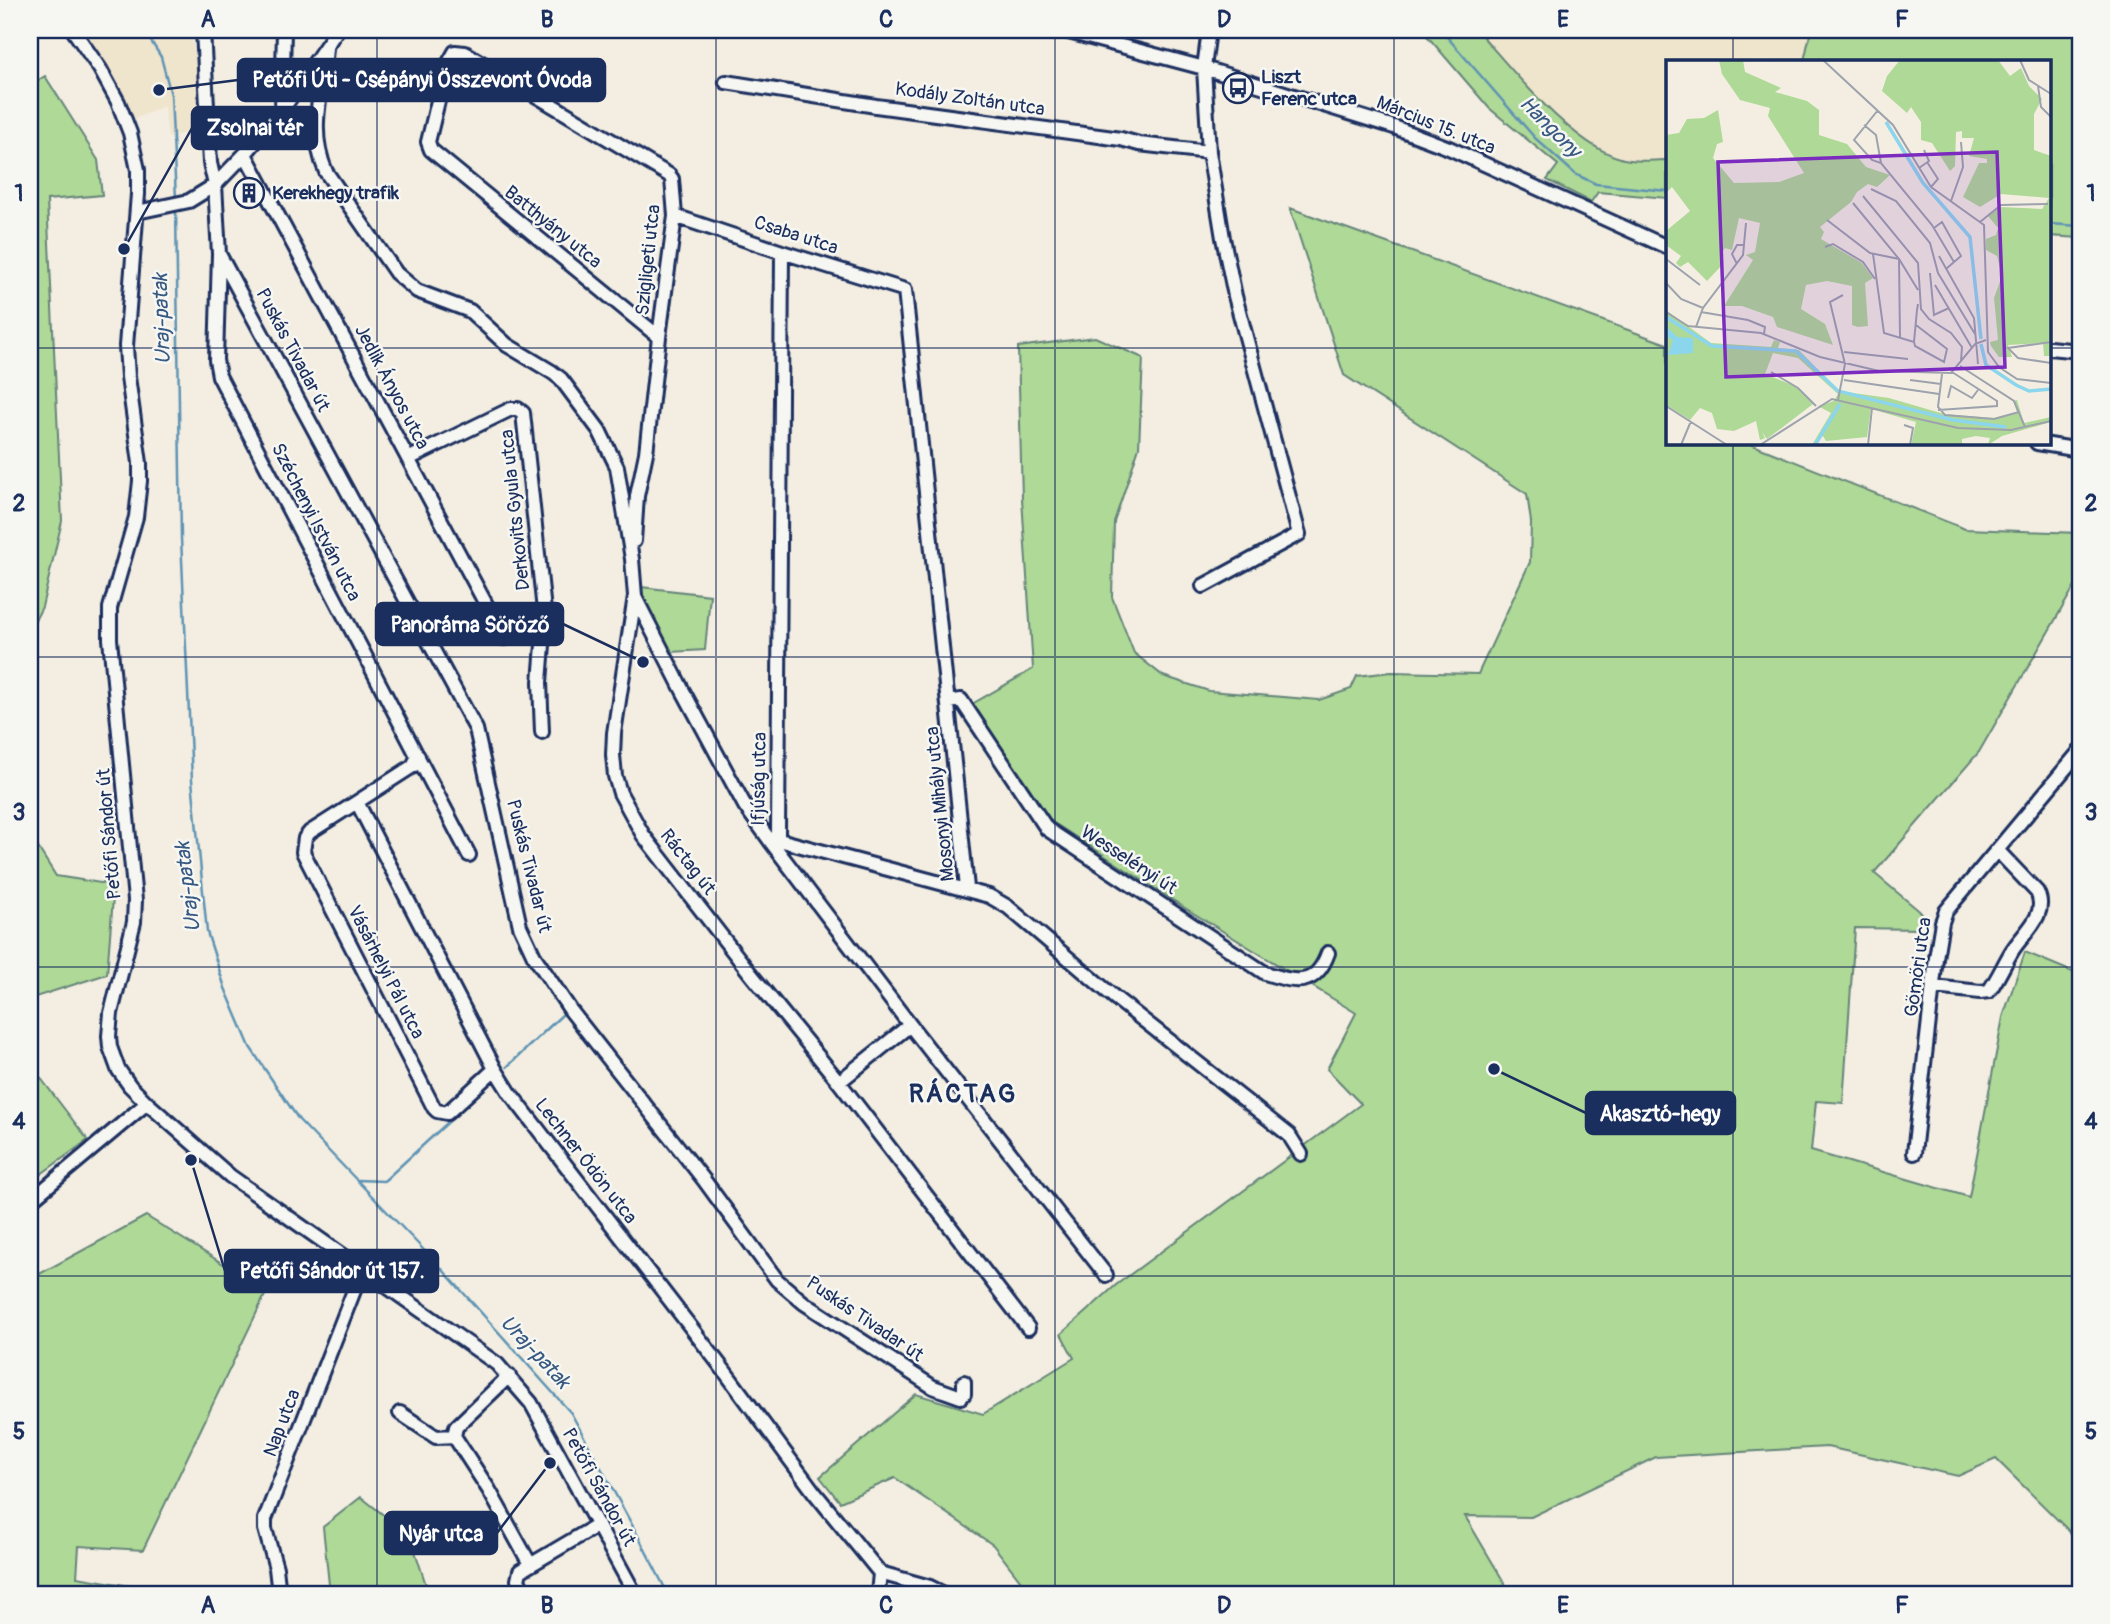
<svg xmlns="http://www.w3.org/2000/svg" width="2110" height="1624" font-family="Pangolin,sans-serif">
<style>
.built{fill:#efe4cc}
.green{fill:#afd996;stroke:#65847a;stroke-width:2}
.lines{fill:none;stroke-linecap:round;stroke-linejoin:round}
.stream{stroke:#5f93b4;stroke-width:2.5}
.minor-casing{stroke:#1b2f5e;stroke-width:18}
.minor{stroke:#f6f6f2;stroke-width:12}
.grid{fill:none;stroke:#1b2f5e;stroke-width:2;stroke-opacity:0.55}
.labels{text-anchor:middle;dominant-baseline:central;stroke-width:5;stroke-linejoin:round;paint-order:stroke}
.poi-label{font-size:19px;font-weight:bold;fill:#1b2f5e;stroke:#f6f6f2;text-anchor:start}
.street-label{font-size:19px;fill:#1b2f5e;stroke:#f6f6f2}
.water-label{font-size:21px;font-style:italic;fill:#375982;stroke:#f6f6f2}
.district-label{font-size:26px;font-weight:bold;letter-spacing:2px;fill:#1b2f5e;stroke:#f6f6f2}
.inset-river{fill:none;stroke:#8cd6ed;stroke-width:3.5}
.inset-road{fill:none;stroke:#9da2ad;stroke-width:2}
.view{fill:#7b2cbf;fill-opacity:0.15;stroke:#7b2cbf;stroke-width:3.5}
.inset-edge{fill:none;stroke:#1b2f5e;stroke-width:3.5}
.leader{fill:none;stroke:#1b2f5e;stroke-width:2.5}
.callout-dot{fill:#1b2f5e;stroke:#f6f6f2;stroke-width:2.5}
.callout{fill:#1b2f5e;stroke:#1b2f5e;stroke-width:2.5}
.callout-label{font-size:21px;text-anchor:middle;font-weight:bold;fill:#fff}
.neatline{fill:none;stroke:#1b2f5e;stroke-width:2.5}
.grid-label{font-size:23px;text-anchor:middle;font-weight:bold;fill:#1b2f5e}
</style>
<rect width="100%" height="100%" fill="#f3eee1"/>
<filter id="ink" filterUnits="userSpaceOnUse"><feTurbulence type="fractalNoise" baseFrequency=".0143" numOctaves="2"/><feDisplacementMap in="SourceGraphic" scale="14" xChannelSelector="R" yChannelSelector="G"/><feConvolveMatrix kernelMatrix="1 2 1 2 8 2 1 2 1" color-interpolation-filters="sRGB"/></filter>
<g filter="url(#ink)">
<path class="built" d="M82 30H202L192 40 198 67 203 129 168 137 164 106 132 120 110 75Z
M1477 30H1811L1804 61H1667V160H1628L1602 150 1561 123Z"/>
<path class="green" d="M1422 30H1477C1511 68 1578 154 1630 160 1642 162 1655 160 1667 160V198L1598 192 1591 202 1547 180 1558 165 1489 108Z
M1811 30H2080V238L2049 236V61H1804Z
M45 76 98 160 102 195 47 200 62 521 42 607 30 630V85Z
M1290 208 1667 344V443H1748L1965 529 2080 533V577L1979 752 1874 873 1923 914 1919 929 1855 928 1843 1103 1816 1101 1811 1151 1969 1197 2003 1017 2025 952 2080 975V1542L1996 1459 1958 1476 1827 1447 1656 1457 1531 1517 1465 1516 1511 1594H1031L993 1545 895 1478 840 1502 820 1477 916 1394 983 1414 1074 1358 1061 1334 1116 1285 1361 1104 1327 1069 1356 1013 1185 908 1051 821 972 704 1033 669 1022 499 1018 347 1095 337 1143 358 1139 447 1114 522 1112 597 1134 653 1163 676 1209 691 1319 700 1351 689 1357 676 1391 672 1478 674 1530 562 1531 522 1527 494 1344 375Z
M641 587 710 595 705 650 671 652 645 603Z
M30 827 32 838 56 876 114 885 107 974 35 997 30 1013Z
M30 1064 88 1140 30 1182Z
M146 1216 267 1291 143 1550 79 1546 77 1577 178 1594H30V1279Z
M361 1497 410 1536 429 1594H330L323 1527Z"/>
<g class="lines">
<path class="stream" d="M144 30 161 57 171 95 176 199
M1441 30 1535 138 1575 174 1596 184 1667 191
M176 209 181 538 192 780 207 932 225 988 250 1047 299 1120 443 1270 571 1413 636 1532 668 1594
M2049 224 2080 226
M507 1067 563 1014
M357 1180 384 1181 493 1081"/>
<g class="minor-casing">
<path id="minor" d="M73 30 100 69 118 102 130 133 138 170V194L126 346 128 377 140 463V481L136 517 110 608V639L135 900 134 922 111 1013 109 1036 110 1047 118 1069 130 1086 147 1103 230 1176 497 1364 531 1403 635 1594
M203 30 210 163 215 185 219 254 216 360 219 376 469 855
M1061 30 1204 68 1394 127 1449 148 1667 247
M326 48C323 92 307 128 326 172L396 273 417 291 470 311 507 345 552 372 561 379 599 430 617 467 632 559 635 596 614 733 613 755 615 776 620 793 643 835 750 973 839 1082 1028 1328
M726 82 876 106 1121 139 1139 144 1209 152
M282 110 284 30
M245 154 504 638
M137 212 189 201 215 185 245 154 282 110 337 30
M675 216 782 252 905 290 967 888
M782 252 778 835 771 842 910 1025 1106 1275
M219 254 476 729 520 926 534 956 571 1011 704 1180 777 1280 804 1303 933 1387 961 1397 964 1394V1382
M2049 348 2080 351
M2037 443 2080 450
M408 459 511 409H518L523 413 545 620 540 682 542 732
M634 541 637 496 646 453 659 337 675 216 672 179 669 175 465 53 455 52 446 68 428 142 431 150 659 337
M1203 586 1299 534 1235 296 1223 238 1209 152 1204 68 1209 30
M635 597 683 691 745 806 771 842 783 841 989 896 1008 907 1114 997 1289 1135 1301 1154
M949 702 961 700 1047 829 1265 973C1295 982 1315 989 1328 953
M418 756 413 766 357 802 495 1069 510 1093 723 1369 814 1492 880 1573
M357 802 310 832 305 838 303 852 434 1108 437 1111 447 1113 495 1069
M1934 987 1980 992 1989 991C1998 978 2004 964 2012 951 2023 933 2049 915 2037 892L1997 850
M839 1082 910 1025
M1914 1153 1936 958 1942 922 1946 911 2080 751
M30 1201 147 1103
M509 1376 456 1427 454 1436 489 1490 530 1564
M400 1413 436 1437 454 1436
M880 1573 930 1587 944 1594
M279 1594 276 1568 265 1529V1519L362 1270
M525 1594 518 1580 520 1571 598 1525
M878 1594 880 1573"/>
</g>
<use href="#minor" class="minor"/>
</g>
</g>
<path class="grid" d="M377 30V1594M716 30V1594M1055 30V1594M1394 30V1594M1733 30V61M30 348H1667M2049 348H2080M1733 443V1594M30 657H2080M30 967H2080M30 1276H2080"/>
<defs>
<g id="bus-ring" transform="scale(1.575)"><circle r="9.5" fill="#f6f6f2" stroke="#1b2f5e" stroke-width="1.5"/><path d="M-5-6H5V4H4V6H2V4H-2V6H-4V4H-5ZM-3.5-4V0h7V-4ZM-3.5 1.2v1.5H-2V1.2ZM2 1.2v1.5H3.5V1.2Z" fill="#1b2f5e"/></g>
<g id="building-ring" transform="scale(1.575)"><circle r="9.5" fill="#f6f6f2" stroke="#1b2f5e" stroke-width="1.5"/><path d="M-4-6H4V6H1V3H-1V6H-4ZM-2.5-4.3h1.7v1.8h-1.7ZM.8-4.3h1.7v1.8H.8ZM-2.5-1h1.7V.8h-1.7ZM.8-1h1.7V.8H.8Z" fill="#1b2f5e"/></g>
</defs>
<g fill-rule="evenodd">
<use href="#bus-ring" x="1238" y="88"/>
<use href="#building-ring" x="249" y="193"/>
</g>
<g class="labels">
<g class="poi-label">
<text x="1261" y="77">Liszt<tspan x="1261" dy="22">Ferenc utca</tspan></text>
<text x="272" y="193">Kerekhegy trafik</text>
</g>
<g class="street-label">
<text transform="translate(970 99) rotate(8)">Kodály Zoltán utca</text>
<text transform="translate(1436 125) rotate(22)">Március 15. utca</text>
<text transform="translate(553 227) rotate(39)">Batthyány utca</text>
<text transform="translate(796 235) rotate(18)">Csaba utca</text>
<text transform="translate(648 260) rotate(-84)">Szigligeti utca</text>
<text transform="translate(293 350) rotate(62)">Puskás Tivadar út</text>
<text transform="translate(392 387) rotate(62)">Jedlik Ányos utca</text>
<text transform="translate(515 510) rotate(-96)">Derkovits Gyula utca</text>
<text transform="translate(316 522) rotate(63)">Széchenyi István utca</text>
<text transform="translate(759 779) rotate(-89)">Ifjúság utca</text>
<text transform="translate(940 804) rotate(-96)">Mosonyi Mihály utca</text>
<text transform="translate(109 834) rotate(-95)">Petőfi Sándor út</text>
<text transform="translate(1129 860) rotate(33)">Wesselényi út</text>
<text transform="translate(688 862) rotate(52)">Ráctag út</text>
<text transform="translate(529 866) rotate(76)">Puskás Tivadar út</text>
<text transform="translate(1918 967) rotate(-82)">Gömöri utca</text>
<text transform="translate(386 972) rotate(63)">Vásárhelyi Pál utca</text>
<text transform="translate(586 1161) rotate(52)">Lechner Ödön utca</text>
<text transform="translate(865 1319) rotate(34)">Puskás Tivadar út</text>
<text transform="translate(282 1423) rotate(-69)">Nap utca</text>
<text transform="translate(599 1487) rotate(61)">Petőfi Sándor út</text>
</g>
<g class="water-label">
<text transform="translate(1550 127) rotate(45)">Hangony</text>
<text transform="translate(162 319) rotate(-92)">Uraj-patak</text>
<text transform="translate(188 887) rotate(-97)">Uraj-patak</text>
<text transform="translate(535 1352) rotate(47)">Uraj-patak</text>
</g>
<g class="district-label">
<text x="963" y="1094">RÁCTAG</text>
</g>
</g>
<g transform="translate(1666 60)">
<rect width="385" height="385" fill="#f3eee1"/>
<path d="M53 0H77L79 12 115 28 109 32 141 41 153 50V75L181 84 200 107 224 115 211 127 202 124 191 132 185 142 154 167 158 172 155 179 196 203 207 218 199 223 202 266 192 267 186 265V226L161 221 140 225 135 249 159 264 167 285 111 267 107 257 76 246H58L87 200 80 195 89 192 94 163 73 158 66 190 59 188 54 196 57 204 41 221 22 202 14 207 10 203 15 196 0 185V171L24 151 6 127 0 133V75L13 73 21 59 38 58 52 50 57 82 51 84 47 98 68 123 113 122 138 113 102 56 104 48 74 40 56 14ZM234 0H332L344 16 355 8 363 26 376 39 368 54V90L385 96V296H378L377 283 342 285 346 297H333L325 286 324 282 332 280 328 238 336 216 331 196 320 190V179L330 175 332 168 322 156 334 147 376 149 383 138 335 134 314 147 297 137 313 103H321V99L303 96 308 78H296V71L290 72 289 106 284 111 266 83 255 80V62L245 47 241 53 216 31 221 16ZM0 250 45 283 105 287 108 280 114 282 112 288 133 290 173 331 223 338 278 354 328 358 351 352 347 341 351 340 358 363 385 357V362L336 376 322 385 324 378 310 376 296 379V385H245L250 362 205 349 201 377 160 381 157 376 146 385 165 353 152 346 168 341 172 334 132 298 107 293 99 314 131 327 147 344 101 379 96 372 99 378 94 380 90 361 68 371 51 369 46 353 34 348 24 360 0 345Z" fill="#afd996"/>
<path d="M0 266 11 277 27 278V293L2 295 7 280 0 276Z" fill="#8cd6ed"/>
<path class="inset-river" d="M220 62 257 123 304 177 315 279M0 257 46 286 130 291 172 331 287 360 340 367M315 284 320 305 350 325 363 331 385 329M149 385 174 344"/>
<path class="inset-road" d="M157 0 227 65 265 127 318 165 322 292 333 307 351 319 385 323M354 0 363 20 385 34M372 26 375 47 385 57M212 50 188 80 206 100 215 103 266 165 288 202 280 209M198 65 210 75 215 103M261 102 272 119 265 127M253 108 263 101 258 90M205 129 230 141 264 183 272 213 309 274M197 136 252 203 255 249 263 259 285 273 296 287 295 301M285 141 297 107 295 82M187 143 233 199 234 277M161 160 204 193 233 199 252 230M314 162 335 145 382 144M268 168 276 162 295 196 288 202M159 187 167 184 197 202 209 219M207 194 218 273 248 282M273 196 308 258 312 304M0 199 34 225M71 204 66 194 71 185H78M264 213 268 255 283 248M0 223 15 239 37 248M269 225 306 288M0 252 22 266 95 273 154 297 213 311 285 313 309 284 320 280M35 252 82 260 99 267 98 274M250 265 281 289 278 302 249 286 248 282 251 250 252 244M30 267 37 248 77 195 80 163M385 282 342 288 352 298 385 303M178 292 242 299M294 306 348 341 359 367M105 312 132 328 150 346M276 314 272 347 279 355 328 359 353 352M178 320 273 334M244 320 275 324M282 338 285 326 306 338 312 330M172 340 179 304 164 242 177 235M0 346 61 385M272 350 331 346V341L286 312M238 365 247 368 244 385M15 385 25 361M94 385 166 339 292 368 345 370 385 361M202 385 206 348"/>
<path class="view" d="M331 92 339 307 60 317 52 102Z"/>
<rect width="385" height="385" class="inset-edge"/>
</g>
<path class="leader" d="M159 90L238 80M124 249L192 128M643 662L563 624M1494 1069L1586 1113M191 1160L225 1271M550 1463L497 1533"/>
<g class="callout-dot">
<circle cx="159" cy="90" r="7"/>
<circle cx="124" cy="249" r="7"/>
<circle cx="643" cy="662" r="7"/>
<circle cx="1494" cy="1069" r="7"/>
<circle cx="191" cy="1160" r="7"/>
<circle cx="550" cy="1463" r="7"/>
</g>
<g class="callout">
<rect x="238" y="59" width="367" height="42" rx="7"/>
<rect x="192" y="107" width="125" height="42" rx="7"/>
<rect x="376" y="603" width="187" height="42" rx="7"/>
<rect x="1586" y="1092" width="149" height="42" rx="7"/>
<rect x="225" y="1250" width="213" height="42" rx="7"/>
<rect x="385" y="1512" width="112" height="42" rx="7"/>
</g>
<g class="callout-label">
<text x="422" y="87">Petőfi Úti - Csépányi Összevont Óvoda</text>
<text x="255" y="135">Zsolnai tér</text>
<text x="470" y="632">Panoráma Söröző</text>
<text x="1660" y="1121">Akasztó-hegy</text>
<text x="332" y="1278">Petőfi Sándor út 157.</text>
<text x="441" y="1541">Nyár utca</text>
</g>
<rect width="2110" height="1624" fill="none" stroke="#f6f6f2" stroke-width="77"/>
<rect x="38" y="38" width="2034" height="1548" class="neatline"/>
<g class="grid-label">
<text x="208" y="27">A</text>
<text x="547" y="27">B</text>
<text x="886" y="27">C</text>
<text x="1224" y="27">D</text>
<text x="1563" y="27">E</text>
<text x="1902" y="27">F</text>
<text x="19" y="201">1</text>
<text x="2091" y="201">1</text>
<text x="19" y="511">2</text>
<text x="2091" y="511">2</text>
<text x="19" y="820">3</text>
<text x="2091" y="820">3</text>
<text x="19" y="1129">4</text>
<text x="2091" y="1129">4</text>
<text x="19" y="1439">5</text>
<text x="2091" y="1439">5</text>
<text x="208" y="1613">A</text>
<text x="547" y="1613">B</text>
<text x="886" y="1613">C</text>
<text x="1224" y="1613">D</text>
<text x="1563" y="1613">E</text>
<text x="1902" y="1613">F</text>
</g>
</svg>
